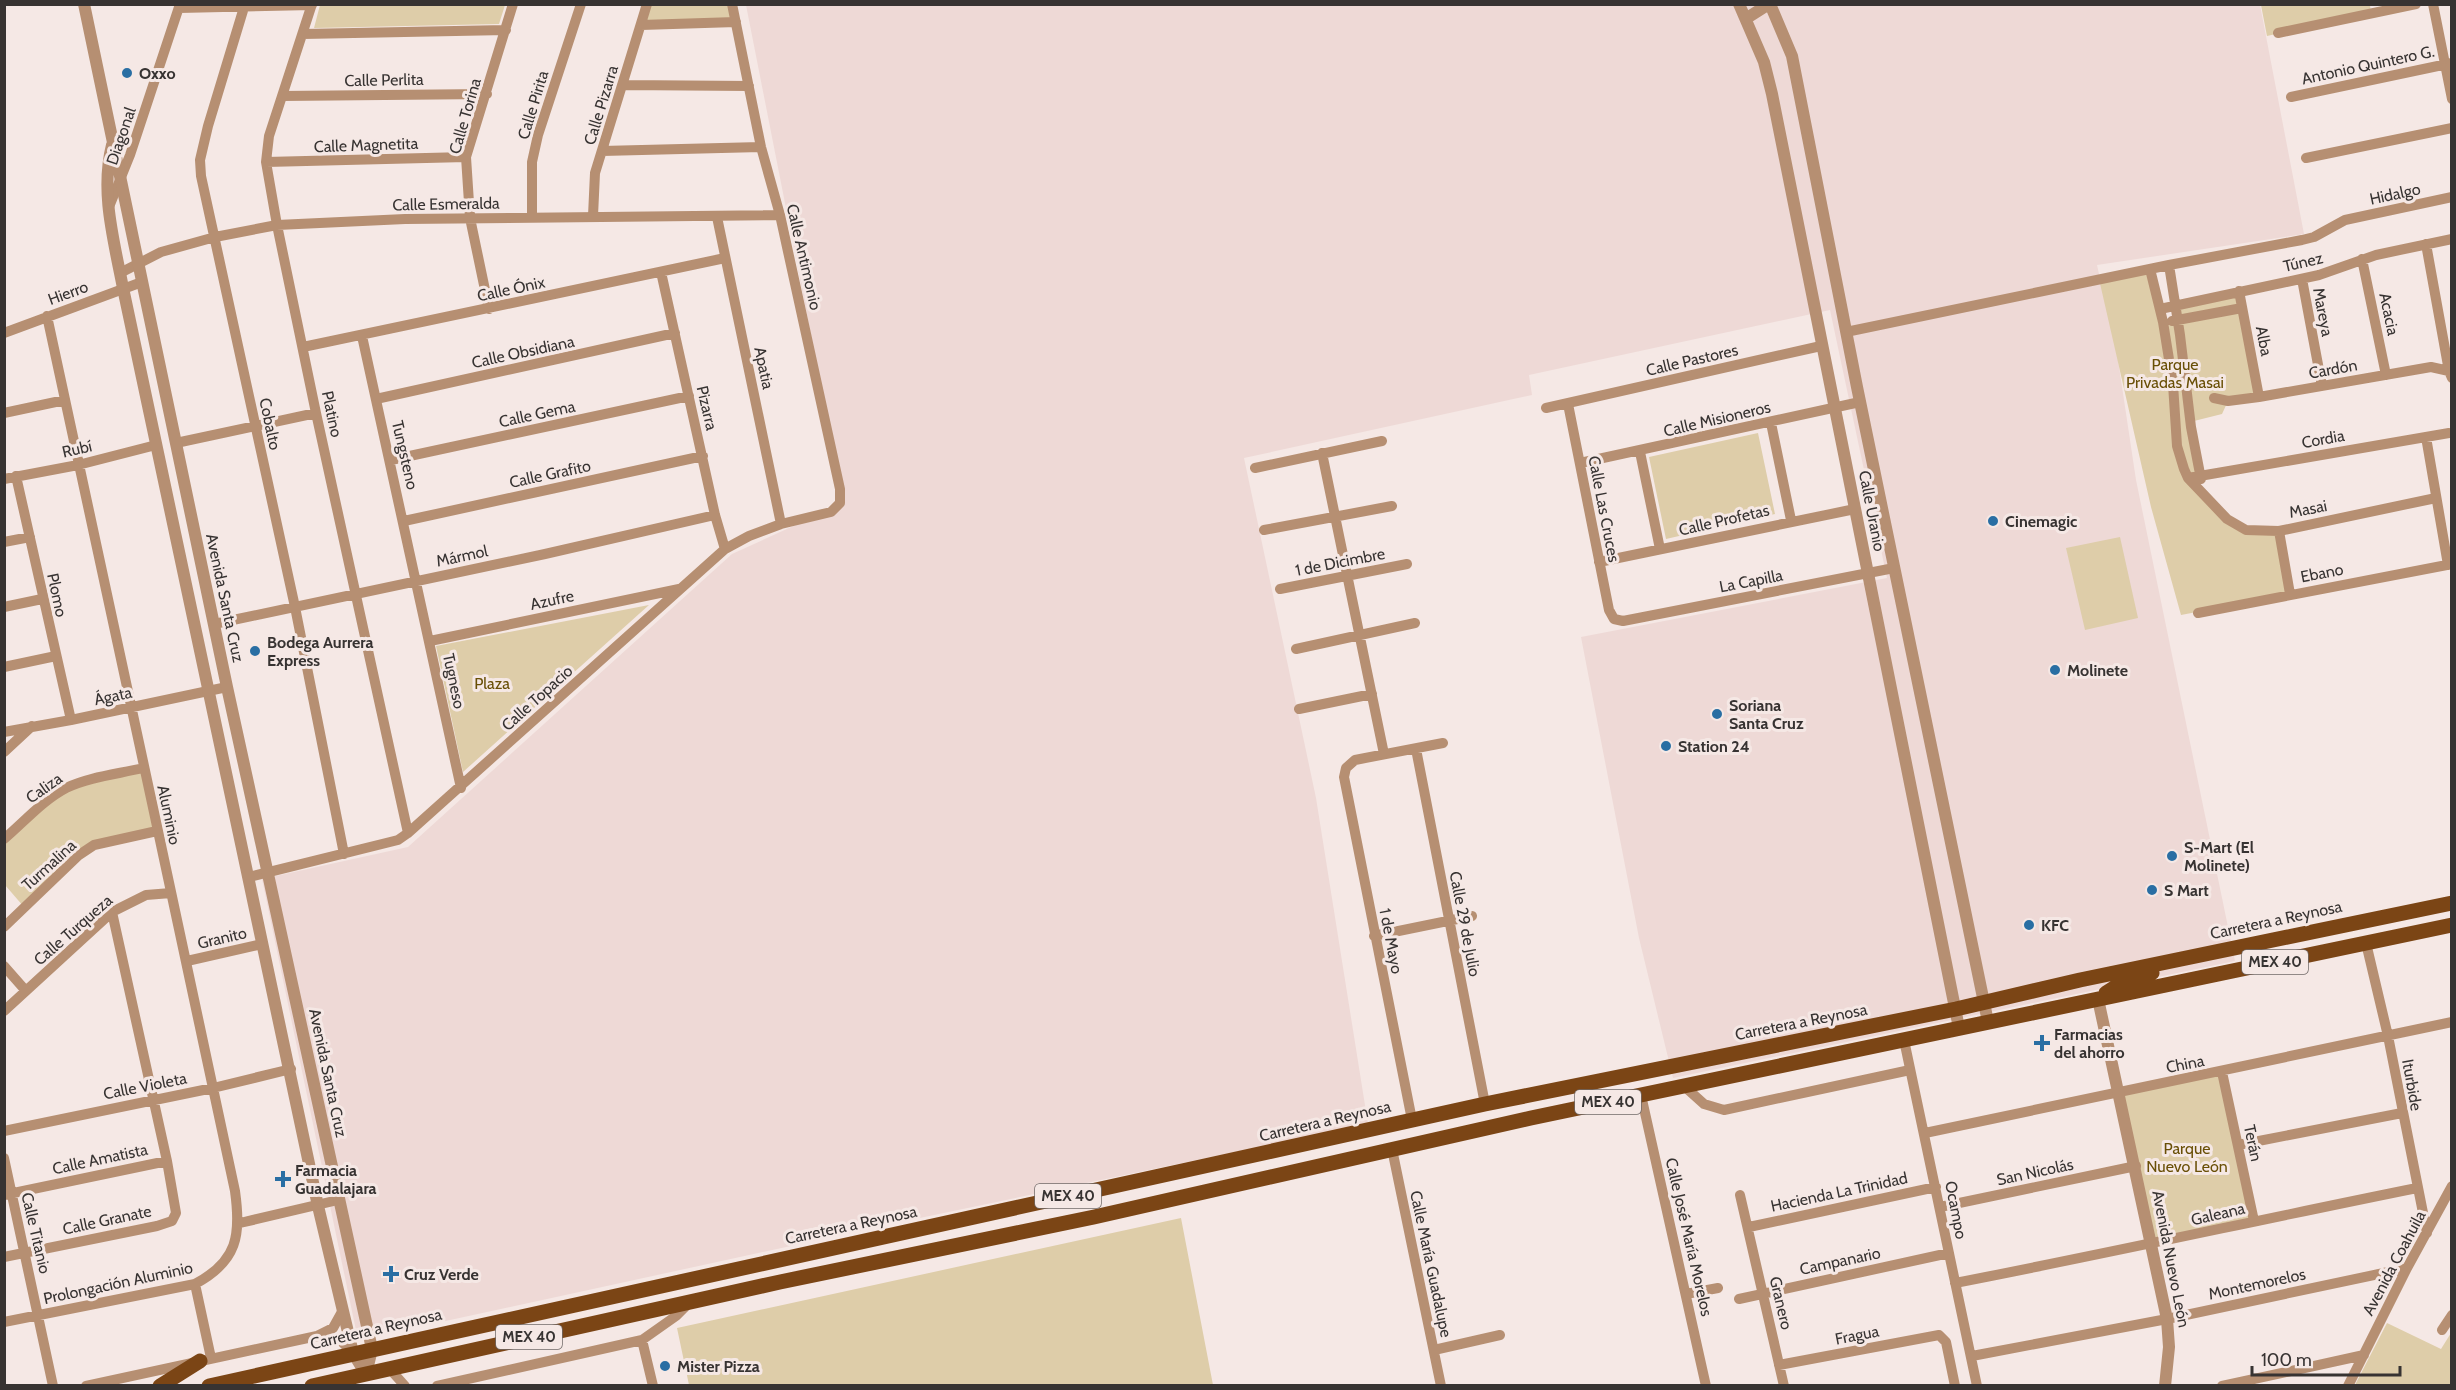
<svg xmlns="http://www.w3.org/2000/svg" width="2456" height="1390" font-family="Cabin,sans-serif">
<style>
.built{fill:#eed9d6}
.green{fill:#decda9}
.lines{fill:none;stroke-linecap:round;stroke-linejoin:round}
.minor{stroke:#b68f72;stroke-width:10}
.tertiary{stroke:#b68f72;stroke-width:12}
.primary{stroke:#7b4515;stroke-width:15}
.poi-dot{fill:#296ea3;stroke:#f5e8e5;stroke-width:2}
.labels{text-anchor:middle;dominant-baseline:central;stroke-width:6;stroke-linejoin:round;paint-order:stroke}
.shield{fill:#f5e8e5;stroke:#706968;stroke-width:1.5}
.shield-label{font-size:15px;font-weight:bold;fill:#373332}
.street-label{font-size:16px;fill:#373332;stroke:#f5e8e5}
.poi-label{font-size:16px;font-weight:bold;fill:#373332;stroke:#f5e8e5;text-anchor:start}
.park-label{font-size:16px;fill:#694f06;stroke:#f5e8e5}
</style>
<rect width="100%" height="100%" fill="#f5e8e5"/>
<path class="built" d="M746 5H2260L2304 234 2097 265 2118 360 2136 480 2235 961 1673 1078 1639 938 1581 637 1887 578 1830 310 1529 375 1532 395 1244 458 1316 798 1368 1124 915 1219 358 1340 262 879 408 847 732 554 844 503Z"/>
<path class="green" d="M647 4 732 5 736 22 641 25Z
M320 5V4L505 5 499 24 314 28Z
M2261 5H2370L2371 13 2267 36Z
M2150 269 2163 322 2178 319 2175 305 2239 291 2259 397 2228 401 2222 414 2190 422 2199 491 2246 530 2279 531 2290 594 2181 615 2151 507 2099 279Z
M1758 433 1775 514 1666 539 1649 457Z
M2120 537 2138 618 2085 630 2066 548Z
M649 605 463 772 436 646Z
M143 768 157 831 94 845 24 907 5 885V839L66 788Z
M2222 1072 2254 1221 2152 1244 2119 1093Z
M1181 1218 1213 1385H689L677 1328Z
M2387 1323 2441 1349 2451 1333V1385H2355Z"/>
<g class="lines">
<path class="minor" d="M245 4 208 126 200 160 201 176 295 607 344 854
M312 4 269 136 266 162 277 225 316 413 408 833
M2433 4 2452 99
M179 8 312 5
M641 25 736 22
M2278 33 2416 4
M303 34 506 30
M622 85 749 86
M282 96 487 94
M2291 97 2452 63
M602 151 761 147
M2306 158 2452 128
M266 162 466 157
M109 207 130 155 180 4
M593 216 595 173 647 4
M717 217 781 524
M532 218V162L538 135 581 4
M2426 244 2449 371
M2362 259 2386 375
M2169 265 2180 335 2191 427 2201 479
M2150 269 2163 322 2173 384 2177 446 2184 469 2188 478 2227 519 2246 530 2279 531 2436 498
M661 272 715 515 725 549
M120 273 161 252 215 237 277 225 405 219 780 215
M2302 279 2322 386
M2239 291 2259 397
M489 309 470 218 466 157 513 4
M2160 309 2319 275 2376 255 2452 239
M2172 321 2242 308
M1846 332 2169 265 2302 240 2314 237 2345 220 2452 197
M4 333 142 282
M362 336 461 788
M303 347 725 258
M2214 398 2228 401 2259 397 2431 367 2449 371 2452 378
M376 399 675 333
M1568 404 1609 610 1614 619 1623 621 1894 568
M1546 408 1821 346
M4 413 65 400
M1771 423 1791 520
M2426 437 2448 565
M176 443 316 413
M1640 452 1660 549
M1322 453 1384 754
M391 460 689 396
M1580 463 1860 402
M1255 468 1382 441
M16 476 71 720
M2188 478 2449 433
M4 479 78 465 156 445
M404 521 703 456
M1264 530 1392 506
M2279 531 2290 594
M4 542 30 537
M1599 562 1855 509
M1280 589 1407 564
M4 607 42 599
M2198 613 2452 564
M214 624 545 554 715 515
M430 641 679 589
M1296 649 1415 623
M4 667 56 656
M1299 709 1372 694
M4 732 71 720 227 687
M1416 749 1485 1104
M4 752 32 726
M4 839C24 822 43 800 66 788 89 777 118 774 143 768
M249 877 386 843 398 840 408 833 725 549 749 536 781 524 831 512 840 503V489L780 215 761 147 732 4
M4 927 79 855 94 845 157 831
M1374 936 1472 916
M2366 943 2388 1036 2427 1233
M187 961 262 944
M4 966 26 991
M4 1011 112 912 146 895 171 893
M1904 1040 1977 1386
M2222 1072 2254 1221
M1684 1086 1704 1104 1724 1110 1910 1070
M1641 1095 1706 1386
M1412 1120 1344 777 1346 768 1355 760 1443 743
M4 1131 213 1088 291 1069
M1925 1133 2452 1022
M2238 1145 2402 1113
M1392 1149 1441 1386
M4 1158 53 1386
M4 1195 167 1161
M1740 1195 1784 1386
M1940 1207 2136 1166
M240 1223 338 1200
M1749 1227 1936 1187
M4 1257 157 1226 172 1221 176 1213 167 1161 112 912
M1955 1283C2110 1253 2263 1219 2417 1188
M195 1284 211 1358
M1686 1294 1718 1288
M1739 1299 1949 1253
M4 1322 195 1284C238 1261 241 1235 235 1191 173 899 110 608 47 316
M2442 1330 2452 1315
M318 1336 340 1340 353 1353
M642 1340 653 1386
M1434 1350 1500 1335
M1972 1356 2167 1319 2407 1268
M1779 1365 1939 1335 1946 1342 1955 1386
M389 1368 405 1386
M86 1386 317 1336 333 1328 343 1310
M437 1386 642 1340 676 1316 691 1301
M2222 1386 2364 1355
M2348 1386 2407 1268 2452 1186"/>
<path class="tertiary" d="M84 4 227 687 372 1349 366 1374
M1739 4 1764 62 1772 94 1959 1028
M1770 4 1792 56 1857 387 1988 1022
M1747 18 1769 4
M112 145C100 192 114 241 123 288L318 1206 353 1353 366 1374
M2098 999 2167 1319 2169 1347 2165 1386"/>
<path class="primary" d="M2106 993 2117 986 2152 973
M160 1386 200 1361
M209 1386 1485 1104 1956 1009 2080 980 2452 903
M312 1386 780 1282 1094 1217 1531 1118 2452 925"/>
</g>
<g class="poi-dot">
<circle cx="127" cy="73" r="6"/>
<circle cx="1993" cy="521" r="6"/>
<circle cx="255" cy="651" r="6"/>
<circle cx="2055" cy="670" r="6"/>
<circle cx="1717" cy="714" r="6"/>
<circle cx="1666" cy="746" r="6"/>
<circle cx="2172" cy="856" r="6"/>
<circle cx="2152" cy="890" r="6"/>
<circle cx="2029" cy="925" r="6"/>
<path d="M2039 1034h6v6h6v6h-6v6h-6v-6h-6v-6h6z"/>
<path d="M280 1170h6v6h6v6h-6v6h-6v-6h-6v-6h6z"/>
<path d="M388 1265h6v6h6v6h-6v6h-6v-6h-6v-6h6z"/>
<circle cx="665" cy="1366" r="6"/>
</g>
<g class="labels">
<g class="shield">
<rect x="2242" y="950" width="66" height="24" rx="4.5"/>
<rect x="1575" y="1090" width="66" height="24" rx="4.5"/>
<rect x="1035" y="1184" width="66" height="24" rx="4.5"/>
<rect x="496" y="1325" width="66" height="24" rx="4.5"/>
</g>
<g class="shield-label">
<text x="2275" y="962">MEX 40</text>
<text x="1608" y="1102">MEX 40</text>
<text x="1068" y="1196">MEX 40</text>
<text x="529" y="1337">MEX 40</text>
</g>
<g class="street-label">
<text transform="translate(2368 65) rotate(-12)">Antonio Quintero G.</text>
<text transform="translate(384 80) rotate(-1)">Calle Perlita</text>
<text transform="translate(533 105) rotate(-73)">Calle Pirita</text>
<text transform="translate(601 105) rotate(-73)">Calle Pizarra</text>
<text transform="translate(465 116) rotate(-74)">Calle Torina</text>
<text transform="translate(121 136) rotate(-71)">Diagonal</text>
<text transform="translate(366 145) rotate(-2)">Calle Magnetita</text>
<text transform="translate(2395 194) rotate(-12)">Hidalgo</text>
<text transform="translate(446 204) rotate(-1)">Calle Esmeralda</text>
<text transform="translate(804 257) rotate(77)">Calle Antimonio</text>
<text transform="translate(2303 262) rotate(-13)">Túnez</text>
<text transform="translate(511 289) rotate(-12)">Calle Ónix</text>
<text transform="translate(68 293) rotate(-20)">Hierro</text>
<text transform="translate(2323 312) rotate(79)">Mareya</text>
<text transform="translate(2389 314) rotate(78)">Acacia</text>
<text transform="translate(2264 341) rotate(79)">Alba</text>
<text transform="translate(523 352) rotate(-12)">Calle Obsidiana</text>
<text transform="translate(1692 360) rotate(-13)">Calle Pastores</text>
<text transform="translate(764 368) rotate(78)">Apatia</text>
<text transform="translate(2333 369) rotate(-10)">Cardón</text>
<text transform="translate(707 408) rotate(77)">Pizarra</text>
<text transform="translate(332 414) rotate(78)">Platino</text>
<text transform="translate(537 414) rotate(-12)">Calle Gema</text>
<text transform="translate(1717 419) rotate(-13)">Calle Misioneros</text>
<text transform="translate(270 424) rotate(78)">Cobalto</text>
<text transform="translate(2323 439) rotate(-10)">Cordia</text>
<text transform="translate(77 449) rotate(-13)">Rubí</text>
<text transform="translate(405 455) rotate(77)">Tungsteno</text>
<text transform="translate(550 474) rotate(-12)">Calle Grafito</text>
<text transform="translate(1604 509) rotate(79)">Calle Las Cruces</text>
<text transform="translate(2308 509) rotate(-11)">Masai</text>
<text transform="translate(1872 511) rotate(79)">Calle Uranio</text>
<text transform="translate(1724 520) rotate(-13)">Calle Profetas</text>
<text transform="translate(462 556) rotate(-12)">Mármol</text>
<text transform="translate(1340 562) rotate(-11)">1 de Dicimbre</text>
<text transform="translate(2322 573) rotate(-11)">Ebano</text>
<text transform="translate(1751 581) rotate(-11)">La Capilla</text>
<text transform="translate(57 595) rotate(78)">Plomo</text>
<text transform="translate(225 598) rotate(78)">Avenida Santa Cruz</text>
<text transform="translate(552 600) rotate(-12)">Azufre</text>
<text transform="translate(454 681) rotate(78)">Tugneso</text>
<text transform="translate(113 696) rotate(-12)">Ágata</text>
<text transform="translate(537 698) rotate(-42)">Calle Topacio</text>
<text transform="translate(44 788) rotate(-35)">Caliza</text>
<text transform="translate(169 815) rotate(78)">Aluminio</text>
<text transform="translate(49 865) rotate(-42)">Turmalina</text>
<text transform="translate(2276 920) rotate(-12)">Carretera a Reynosa</text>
<text transform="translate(1465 924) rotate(79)">Calle 29 de Julio</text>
<text transform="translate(73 930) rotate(-41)">Calle Turqueza</text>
<text transform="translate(222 938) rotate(-13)">Granito</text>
<text transform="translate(1391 941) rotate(79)">1 de Mayo</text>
<text transform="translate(1801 1022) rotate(-11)">Carretera a Reynosa</text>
<text transform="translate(2185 1064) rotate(-11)">China</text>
<text transform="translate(328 1073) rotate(78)">Avenida Santa Cruz</text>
<text transform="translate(2412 1085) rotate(80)">Iturbide</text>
<text transform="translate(145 1086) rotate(-11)">Calle Violeta</text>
<text transform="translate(1325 1121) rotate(-13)">Carretera a Reynosa</text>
<text transform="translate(2253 1143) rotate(78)">Terán</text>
<text transform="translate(100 1159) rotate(-12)">Calle Amatista</text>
<text transform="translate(2035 1172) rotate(-12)">San Nicolás</text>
<text transform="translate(1839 1192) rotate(-12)">Hacienda La Trinidad</text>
<text transform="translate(1956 1210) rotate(79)">Ocampo</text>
<text transform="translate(2218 1214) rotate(-13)">Galeana</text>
<text transform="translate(107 1220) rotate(-12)">Calle Granate</text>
<text transform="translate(851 1225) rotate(-12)">Carretera a Reynosa</text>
<text transform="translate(36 1233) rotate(77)">Calle Titanio</text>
<text transform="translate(1689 1237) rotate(77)">Calle José María Morelos</text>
<text transform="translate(2171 1259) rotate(79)">Avenida Nuevo León</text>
<text transform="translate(1840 1261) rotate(-12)">Campanario</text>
<text transform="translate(2394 1263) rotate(-62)">Avenida Coahuila</text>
<text transform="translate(1431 1264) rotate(78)">Calle María Guadalupe</text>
<text transform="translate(118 1283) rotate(-12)">Prolongación Aluminio</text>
<text transform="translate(2257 1284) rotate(-12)">Montemorelos</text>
<text transform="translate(1781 1303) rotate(77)">Granero</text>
<text transform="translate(376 1329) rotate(-13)">Carretera a Reynosa</text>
<text transform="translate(1857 1335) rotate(-11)">Fragua</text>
</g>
<g class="poi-label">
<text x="139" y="73">Oxxo</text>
<text x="2005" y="521">Cinemagic</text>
<text x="267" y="642">Bodega Aurrera<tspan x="267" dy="18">Express</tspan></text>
<text x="2067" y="670">Molinete</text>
<text x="1729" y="705">Soriana<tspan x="1729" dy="18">Santa Cruz</tspan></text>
<text x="1678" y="746">Station 24</text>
<text x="2184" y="847">S-Mart (El<tspan x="2184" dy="18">Molinete)</tspan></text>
<text x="2164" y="890">S Mart</text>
<text x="2041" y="925">KFC</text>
<text x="2054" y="1034">Farmacias<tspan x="2054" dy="18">del ahorro</tspan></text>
<text x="295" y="1170">Farmacia<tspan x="295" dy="18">Guadalajara</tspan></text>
<text x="404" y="1274">Cruz Verde</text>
<text x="677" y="1366">Mister Pizza</text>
</g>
<g class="park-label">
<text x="2175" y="364">Parque<tspan x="2175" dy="18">Privadas Masai</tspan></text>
<text x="492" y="683">Plaza</text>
<text x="2187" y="1148">Parque<tspan x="2187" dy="18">Nuevo León</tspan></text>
</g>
</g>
<rect width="2456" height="1390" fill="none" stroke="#373332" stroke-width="12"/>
<path d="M2252 1366v9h148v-9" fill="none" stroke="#373332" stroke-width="3"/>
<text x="2261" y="1366" font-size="18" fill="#373332" stroke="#f5e8e5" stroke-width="4.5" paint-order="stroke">100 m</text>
</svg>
